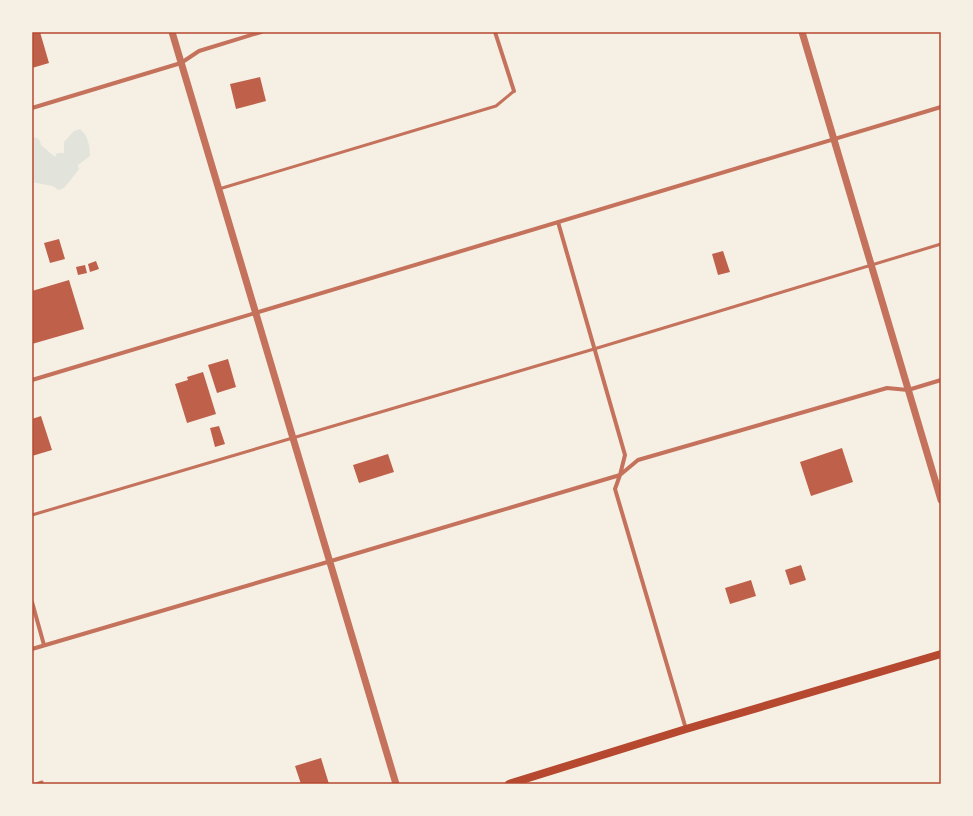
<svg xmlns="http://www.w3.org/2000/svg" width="973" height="816" font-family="'Libre Baskerville',serif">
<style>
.green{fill:#e2e4dc}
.building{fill:#bf614a}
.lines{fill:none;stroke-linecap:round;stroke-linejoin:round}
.service{stroke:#c5725c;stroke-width:3}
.minor{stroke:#c5725c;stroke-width:4}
.tertiary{stroke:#c5725c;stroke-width:7}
.secondary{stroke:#b5482f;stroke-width:8}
.neatline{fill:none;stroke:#b5482f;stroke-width:1.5}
</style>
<rect width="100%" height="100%" fill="#f6efe4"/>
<path class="green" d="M80 129C88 135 90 147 90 156L78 165 79 169 65 187 59 190 52 186 32 182V137L37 138 40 141 41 145 55 157 57 153H64V142L74 131Z"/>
<path class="building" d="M32 32H40L49 63 32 68Z
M260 77 266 101 236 109 230 84Z
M59 239 65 259 50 263 44 243Z
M723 251 730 272 718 275 712 254Z
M96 261 99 269 90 272 88 264Z
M85 265 87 273 78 275 76 267Z
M69 280 84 329 32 344V291Z
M228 359 236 387 217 393 208 365Z
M203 372 216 414 187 423 175 384 188 380 187 377Z
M41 416 52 450 32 456V419Z
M219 426 225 444 215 447 210 428Z
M842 448 853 482 811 496 800 462Z
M388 454 394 472 359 483 353 465Z
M801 565 806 580 790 585 785 570Z
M751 580 756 596 730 604 725 588Z
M321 758 329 784H301L295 766Z"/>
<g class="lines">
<path class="service" d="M219 189 496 106 514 91
M32 515 594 349 941 244
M36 784 42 782"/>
<path class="minor" d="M495 32 514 91
M32 108 181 63 199 51 261 32
M558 222 625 455 620 475 615 489 686 729
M32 380 941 107
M32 602 44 645
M32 649 331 561 620 475 638 460 887 388 908 390 941 380"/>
<path class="tertiary" d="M172 32 396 784
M802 32 941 500"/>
<path class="secondary" d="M509 784 686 729 941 654"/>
</g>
<rect width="973" height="816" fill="none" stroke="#f6efe4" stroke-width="66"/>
<rect x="33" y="33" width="907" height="750" class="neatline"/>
</svg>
